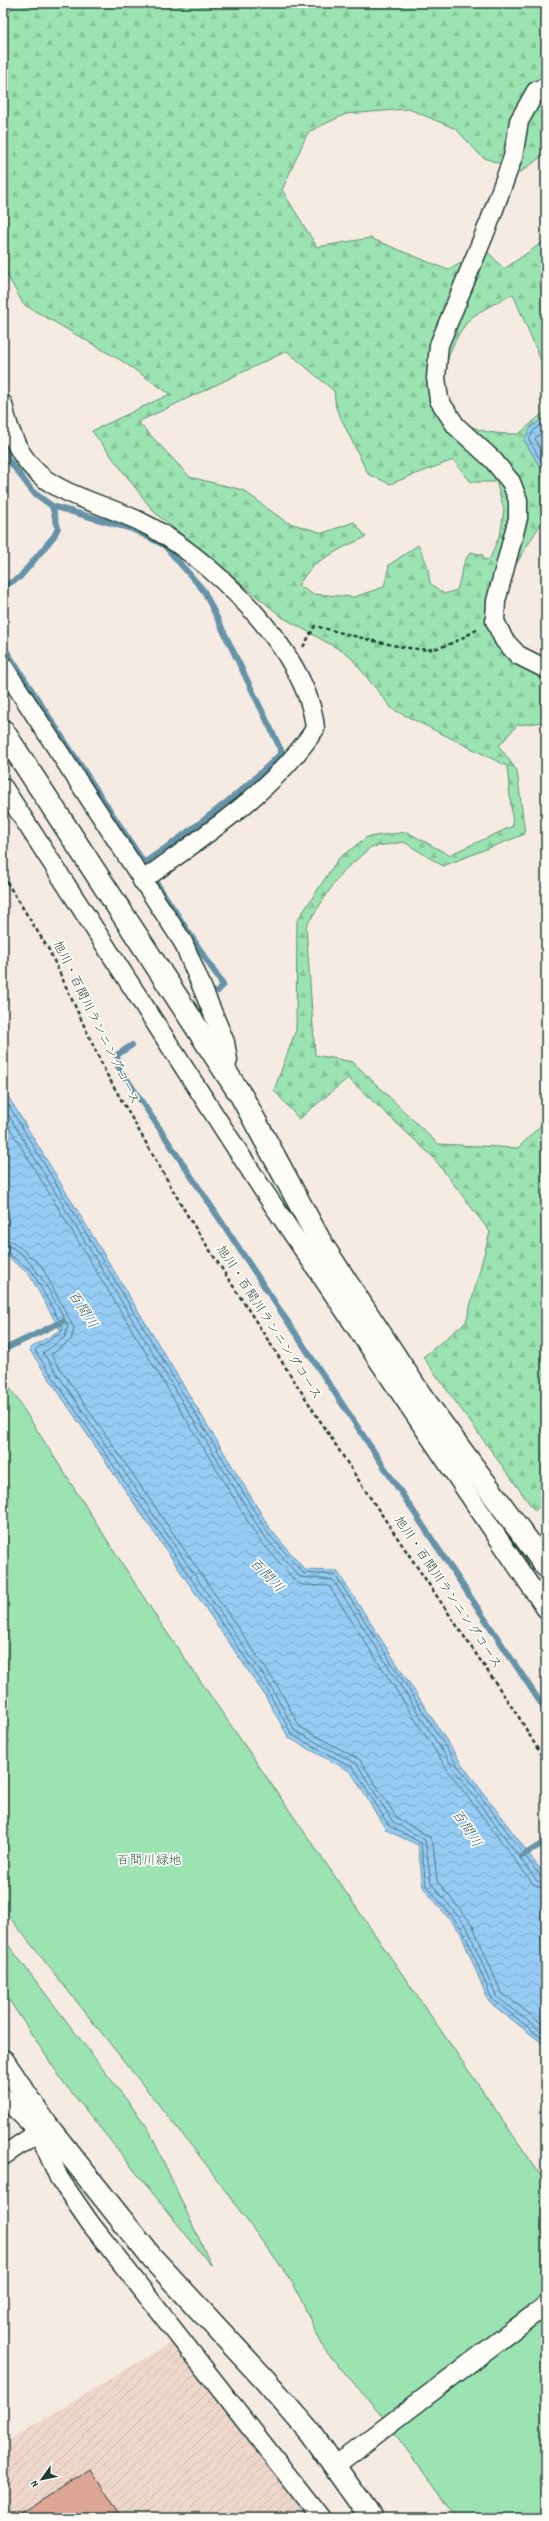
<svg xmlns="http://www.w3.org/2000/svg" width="549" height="2521" font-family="Dekko,'Klee One',sans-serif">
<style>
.industrial{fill:url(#industrial-furrows)}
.green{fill:#9be3b1;stroke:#5d9072}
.forest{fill:url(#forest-firs);stroke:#5d9072;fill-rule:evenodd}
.water{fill:url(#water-waves);stroke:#6693a7}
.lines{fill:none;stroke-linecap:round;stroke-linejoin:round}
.shore{stroke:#4f7681;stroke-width:1}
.stream{stroke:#6693a7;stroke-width:6}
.building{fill:#dca594;stroke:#1f3d34}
.street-casing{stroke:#1f3d34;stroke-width:21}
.secondary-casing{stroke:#1f3d34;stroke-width:25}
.path{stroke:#1f3d34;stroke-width:2.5;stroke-dasharray:4 3;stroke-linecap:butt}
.street{stroke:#fdfcf7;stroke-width:18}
.secondary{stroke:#fdfcf7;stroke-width:22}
.labels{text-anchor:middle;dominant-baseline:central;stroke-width:3.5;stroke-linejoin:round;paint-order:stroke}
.street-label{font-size:13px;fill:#1f3d34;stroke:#fdfcf7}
.park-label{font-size:13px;fill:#385e4d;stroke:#fdfcf7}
.water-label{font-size:14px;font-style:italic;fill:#3d6164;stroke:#fdfcf7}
</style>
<defs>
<pattern id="industrial-furrows" width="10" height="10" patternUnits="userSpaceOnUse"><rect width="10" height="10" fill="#eed6cb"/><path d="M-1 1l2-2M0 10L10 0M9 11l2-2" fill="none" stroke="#ccb9af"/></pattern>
<pattern id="forest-firs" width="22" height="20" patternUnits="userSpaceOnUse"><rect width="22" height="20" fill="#9be3b1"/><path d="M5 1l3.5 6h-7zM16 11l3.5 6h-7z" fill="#85c499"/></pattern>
<pattern id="water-waves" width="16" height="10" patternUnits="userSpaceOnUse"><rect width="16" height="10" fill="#96ccf4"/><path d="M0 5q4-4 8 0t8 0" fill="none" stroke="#7aa7c6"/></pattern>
</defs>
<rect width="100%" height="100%" fill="#f6ebe3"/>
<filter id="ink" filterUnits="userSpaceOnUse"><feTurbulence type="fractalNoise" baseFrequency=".025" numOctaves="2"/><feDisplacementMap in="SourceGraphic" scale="8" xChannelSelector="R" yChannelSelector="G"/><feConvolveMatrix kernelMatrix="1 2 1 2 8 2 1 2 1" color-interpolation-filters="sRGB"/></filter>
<g filter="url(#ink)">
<path class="industrial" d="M172 2342 311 2518H3V2444Z"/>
<path class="green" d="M3 1377 159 1621 546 2183V2518H457L379 2412 324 2349 294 2285 205 2163 3 1909Z
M3 1938 148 2128 212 2267 64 2083 3 1991Z"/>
<path class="forest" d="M15 3H546V153L521 172 482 157 456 129 409 109 346 114 308 132 282 190 317 247 370 238 448 270 486 250 504 269 546 240V416L524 440 546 477V515L510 574 500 608 512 643 546 662V722L517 725 499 746 517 771 525 834 443 866 404 842 371 847 341 873 306 926 315 1055 353 1062 438 1144 518 1148 546 1120V1500L535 1511 423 1357 466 1322 490 1232 433 1157 348 1078 299 1119 274 1090 296 1030 297 921 338 859 367 837 407 832 449 855 513 826 507 766 392 709 349 655 282 617 154 512 92 431 170 394 122 361 23 304 3 267V21ZM513 294 545 370 543 413 519 434C504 434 485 434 471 426 467 424 463 419 460 415 433 388 447 347 468 321 477 311 501 301 513 294ZM287 351 334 391 336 408 368 474 390 484 453 460 471 482H496L504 509 501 531 490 559 483 560V555L471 552C461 563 462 575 457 590L444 594 430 583 427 564 418 545 389 565 384 587 354 597 312 594 298 585 313 565 342 548 366 537 354 522 323 533 286 522 243 490 190 477 138 422Z"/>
<path class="water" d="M546 416V477L524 440 531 427Z
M3 1088 271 1530 305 1570 337 1571 461 1763 546 1877V2046L489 2002 460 1932 423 1887 418 1845 386 1830 351 1772 289 1738 264 1694 29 1349 60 1330 29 1274 3 1253Z"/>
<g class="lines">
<path class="shore" d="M546 421 534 430 529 440 546 469
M546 427 535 439 546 459
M3 1096 267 1532 303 1573 335 1575 458 1766 541 1877 546 1879
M3 1106 263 1535 300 1577 333 1580 454 1769 537 1881 546 1884
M3 1117 258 1538 296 1582 303 1585 329 1586 449 1772 533 1884 546 1890
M3 1239 13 1242 41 1265 74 1328 71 1340 51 1355 277 1685 300 1727 360 1760 397 1818 429 1836 433 1844 437 1881 472 1924 501 1992 546 2027
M3 1245C30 1247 57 1305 68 1326L65 1337 43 1353 272 1688 295 1731 357 1764 393 1822 425 1840 431 1883 467 1927 496 1996 546 2035
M3 1250 32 1271 63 1328 61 1333 36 1349 35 1351 268 1691 292 1735 354 1768 389 1826 421 1843 426 1885 463 1930 492 1999 546 2041"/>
<path class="stream" d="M3 447 8 459 33 492 52 506 132 529 164 545 204 591 282 752C240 795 193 829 144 863
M3 587 20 577 54 536 58 528 52 506
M3 646 146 866
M152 876 223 985 218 991
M132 1045 117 1055 118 1066 546 1711
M3 1350 63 1321
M522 1856 546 1841"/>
</g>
<path class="building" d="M91 2469 122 2518H14Z"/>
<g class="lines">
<g class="street-casing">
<path id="street" d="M546 87 536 91 519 121 513 157 489 223 439 345 436 378 439 400 456 426 493 460 511 482 518 500V518L496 601 495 621 504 640 518 655 546 669
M3 404C8 430 19 457 40 475 62 495 111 507 139 521 206 553 309 651 315 729 272 793 203 836 142 881
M3 666 183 942 225 1042 228 1060 224 1072
M3 787 263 1190 546 1609
M3 2097 38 2131 59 2178 90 2223 321 2518
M3 2156 47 2126
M336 2465 546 2305"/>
</g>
<g class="secondary-casing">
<path id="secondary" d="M3 731 242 1097 322 1245 421 1396 546 1566
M3 2061 47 2126 152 2258 265 2380 310 2432 371 2518"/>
</g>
<path class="path" d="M303 647 315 626C340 632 412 653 433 649 449 646 464 637 478 629
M3 876 49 950 106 1073 189 1218 361 1484 520 1719 546 1763"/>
<use href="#street" class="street"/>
<use href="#secondary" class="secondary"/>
</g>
</g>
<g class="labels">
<g class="street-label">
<text transform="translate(95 1023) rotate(64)">旭川・百間川ランニングコース</text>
<text transform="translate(268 1323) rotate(57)">旭川・百間川ランニングコース</text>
<text transform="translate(447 1593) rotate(56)">旭川・百間川ランニングコース</text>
</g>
<g class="park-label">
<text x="149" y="1861">百間川緑地</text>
</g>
<g class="water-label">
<text transform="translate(82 1310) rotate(57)">百間川</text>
<text transform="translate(266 1576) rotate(46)">百間川</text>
<text transform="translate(466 1829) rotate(57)">百間川</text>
</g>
</g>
<rect width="549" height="2521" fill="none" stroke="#fdfcf7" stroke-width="16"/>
<rect x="8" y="8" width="533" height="2505" fill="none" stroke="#1f3d34" stroke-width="1.5" filter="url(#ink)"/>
<g transform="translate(42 2479) rotate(237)" stroke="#fdfcf7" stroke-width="3" paint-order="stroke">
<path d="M0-3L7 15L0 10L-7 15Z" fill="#1f3d34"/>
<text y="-6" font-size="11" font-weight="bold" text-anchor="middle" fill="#1f3d34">N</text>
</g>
</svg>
